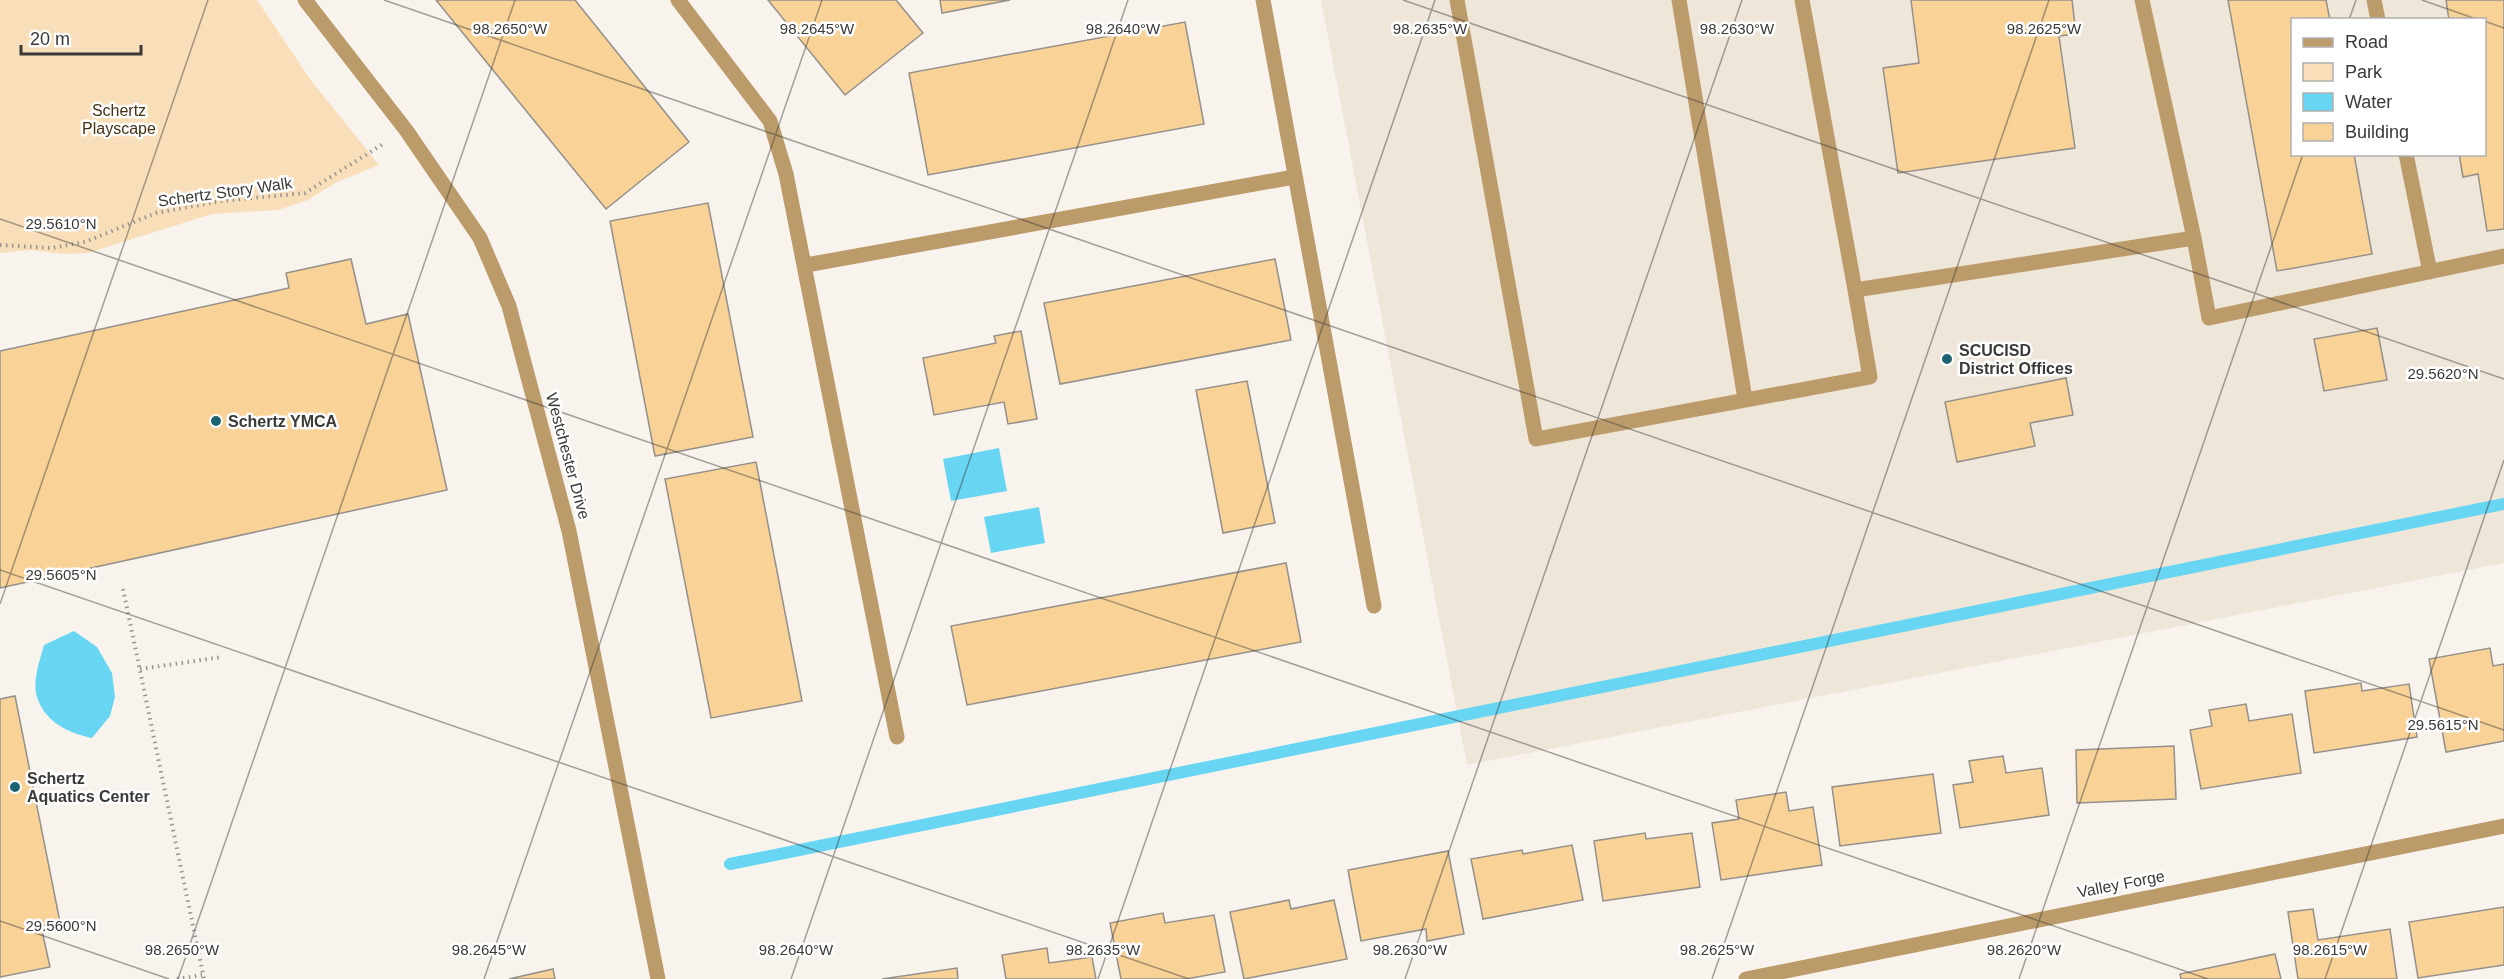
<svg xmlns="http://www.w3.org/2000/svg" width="2504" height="979" font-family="Arial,sans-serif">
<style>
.built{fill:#efe6da;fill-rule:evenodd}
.green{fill:#f9dfb9}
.water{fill:#68d6f2}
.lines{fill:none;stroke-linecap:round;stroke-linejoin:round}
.stream{stroke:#68d6f2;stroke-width:12}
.building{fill:#f9d298;stroke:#94908a;stroke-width:1.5}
.path{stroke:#989591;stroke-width:4;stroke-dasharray:1.5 4.5;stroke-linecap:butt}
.service{stroke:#bc9b6b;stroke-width:15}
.minor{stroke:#bc9b6b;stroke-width:15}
.ticks{fill:none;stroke:#3a3936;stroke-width:1.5;stroke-opacity:0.45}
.poi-dot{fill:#1d6373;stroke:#fff;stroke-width:2}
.labels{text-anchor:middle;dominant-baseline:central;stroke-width:5;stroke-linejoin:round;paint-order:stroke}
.park-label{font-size:16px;fill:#453111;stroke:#fff}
.street-label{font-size:16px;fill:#3a3936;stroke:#fff}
.poi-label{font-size:16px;font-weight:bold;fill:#3a3936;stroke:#fff;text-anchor:start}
.ticks-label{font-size:15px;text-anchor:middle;fill:#3a3936;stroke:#fff;stroke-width:5;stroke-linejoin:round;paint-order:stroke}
</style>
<rect width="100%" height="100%" fill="#f8f3ed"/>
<path class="built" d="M1321 0H2504V563L1467 765ZM2292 20H2484V154H2292Z"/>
<path class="green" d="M0 0H257L310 79 379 165 337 182 308 200 278 210 212 214 88 253 63 254 30 250 0 253Z"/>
<path class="water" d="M999 448 1007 491 951 501 943 459Z
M1039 507 1045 543 991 553 984 517Z
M74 631 97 647 112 673 115 697 110 716 92 738C68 733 45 722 37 697 32 682 40 660 44 645Z"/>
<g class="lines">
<path class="stream" d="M730 864 2504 504"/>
</g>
<path class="building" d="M436 0H575L689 142 606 209Z
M768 0H896L923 33 845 95Z
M940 0H1010L942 13Z
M1911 0H2072L2076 34 2059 36 2075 148 1898 173 1883 68 1919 63Z
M2228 0H2326L2330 20H2292V154H2354L2372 254 2277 271Z
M2446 0H2504V229L2487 231 2478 174 2463 177 2459 154H2484V20H2449Z
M1185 22 1204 124 928 175 909 73Z
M708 203 753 437 655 456 610 221Z
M351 259 366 324 408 314 447 490 0 588V351L289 288 286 273Z
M1275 259 1291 340 1060 384 1044 303Z
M2377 328 2387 380 2324 391 2314 339Z
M1021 331 1037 419 1008 424 1004 402 934 415 923 358 996 343 994 336Z
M2066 378 2073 415 2030 423 2035 446 1957 462 1945 402Z
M1247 381 1275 523 1223 533 1196 390Z
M756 462 802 701 711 718 665 479Z
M1286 563 1301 642 967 705 951 626Z
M2490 648 2493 666 2504 664V741L2446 752 2429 659Z
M2361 683 2362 691 2409 684 2417 737 2314 753 2305 691Z
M15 696 60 922 41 926 50 967 0 977V699Z
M2246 704 2249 721 2292 714 2301 773 2201 789 2190 730 2212 726 2209 710Z
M2174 746 2176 799 2077 803 2076 750Z
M2003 756 2006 773 2042 768 2049 815 1960 828 1953 785 1973 782 1969 761Z
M1933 774 1941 833 1840 846 1832 787Z
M1786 792 1789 811 1813 807 1822 865 1721 880 1712 823 1739 819 1736 800Z
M1645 833 1646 839 1692 833 1700 887 1603 901 1594 841Z
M1572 845 1583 900 1483 919 1471 859 1522 850 1523 854Z
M1448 851 1464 934 1427 941 1426 929 1361 941 1348 870Z
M1289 900 1291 909 1334 900 1347 959 1244 979 1230 912Z
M2504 907V965L2418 978 2409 922Z
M2313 909 2318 940 2390 929 2397 979H2298L2288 912Z
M1163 913 1165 923 1214 915 1225 972 1186 979H1121L1110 923Z
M1047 948 1049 963 1092 957 1096 979H1006L1002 955Z
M2275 954 2281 979H2181L2180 974Z
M957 968 958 979H882Z
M553 969 555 979H509Z"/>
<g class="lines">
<path class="path" d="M0 245 51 248 85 242 156 213 221 201 305 193 383 144
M123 589 204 979
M140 669 222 657
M177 979 202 975"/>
<path class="service" d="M678 0 770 121 786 174 897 737
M1263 0 1374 606
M1457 0 1536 439 1870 377 1855 290 2194 238 2209 318 2504 256
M1679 0 1745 399
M1802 0 1855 290
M2142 0 2194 238
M2374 0 2378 20
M2406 154 2430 272
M806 265 1294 177"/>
<path class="minor" d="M305 0 406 130 480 238 509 306 569 531 658 979
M1746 979 2504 826"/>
</g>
<path class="ticks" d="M384 0 2504 730M1403 0 2504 379M2422 0 2479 20M2349 20 2356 0M2484 21 2504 28M0 219 2208 979M0 570 1189 979M0 604 208 0M0 921 169 979M178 979 515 0M484 979 822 0M791 979 1128 0M1098 979 1435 0M1405 979 1742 0M1712 979 2049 0M2019 979 2303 154M2325 979 2504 460"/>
<g class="poi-dot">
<circle cx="1947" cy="359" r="6"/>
<circle cx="216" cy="421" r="6"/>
<circle cx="15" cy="787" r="6"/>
</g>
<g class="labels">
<g class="park-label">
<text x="119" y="110">Schertz<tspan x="119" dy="18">Playscape</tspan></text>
</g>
<g class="street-label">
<text transform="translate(225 192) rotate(-8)">Schertz Story Walk</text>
<text transform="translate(568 456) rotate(75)">Westchester Drive</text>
<text transform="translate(2121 884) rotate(-11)">Valley Forge</text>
</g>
<g class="poi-label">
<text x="1959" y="350">SCUCISD<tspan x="1959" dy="18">District Offices</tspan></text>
<text x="228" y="421">Schertz YMCA</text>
<text x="27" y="778">Schertz<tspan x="27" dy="18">Aquatics Center</tspan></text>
</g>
</g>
<g class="ticks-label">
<text x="510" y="34">98.2650°W</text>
<text x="817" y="34">98.2645°W</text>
<text x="2044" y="34">98.2625°W</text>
<text x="1123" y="34">98.2640°W</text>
<text x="1430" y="34">98.2635°W</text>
<text x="1737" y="34">98.2630°W</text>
<text x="61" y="229">29.5610°N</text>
<text x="2443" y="379">29.5620°N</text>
<text x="61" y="580">29.5605°N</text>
<text x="2443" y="730">29.5615°N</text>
<text x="61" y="931">29.5600°N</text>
<text x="182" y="955">98.2650°W</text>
<text x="489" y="955">98.2645°W</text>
<text x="796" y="955">98.2640°W</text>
<text x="1103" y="955">98.2635°W</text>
<text x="1410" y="955">98.2630°W</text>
<text x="1717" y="955">98.2625°W</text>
<text x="2024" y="955">98.2620°W</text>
<text x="2330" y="955">98.2615°W</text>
</g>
<rect x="2291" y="18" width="195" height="138" fill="#ffffff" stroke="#b0b0af" stroke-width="1.5"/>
<rect x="2303" y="38" width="30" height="9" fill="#bc9b6b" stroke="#b0b0af" stroke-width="1.5"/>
<text x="2345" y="48" font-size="18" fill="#3a3936">Road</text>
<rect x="2303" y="63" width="30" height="18" fill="#f9dfb9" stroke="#b0b0af" stroke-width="1.5"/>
<text x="2345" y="78" font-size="18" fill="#3a3936">Park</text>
<rect x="2303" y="93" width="30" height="18" fill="#68d6f2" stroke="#b0b0af" stroke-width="1.5"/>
<text x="2345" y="108" font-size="18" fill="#3a3936">Water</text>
<rect x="2303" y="123" width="30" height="18" fill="#f9d298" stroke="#b0b0af" stroke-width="1.5"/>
<text x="2345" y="138" font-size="18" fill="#3a3936">Building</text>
<path d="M21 45v9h120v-9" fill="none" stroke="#3a3936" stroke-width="3"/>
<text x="30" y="45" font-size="18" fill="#3a3936" stroke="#ffffff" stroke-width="4.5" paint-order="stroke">20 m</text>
</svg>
